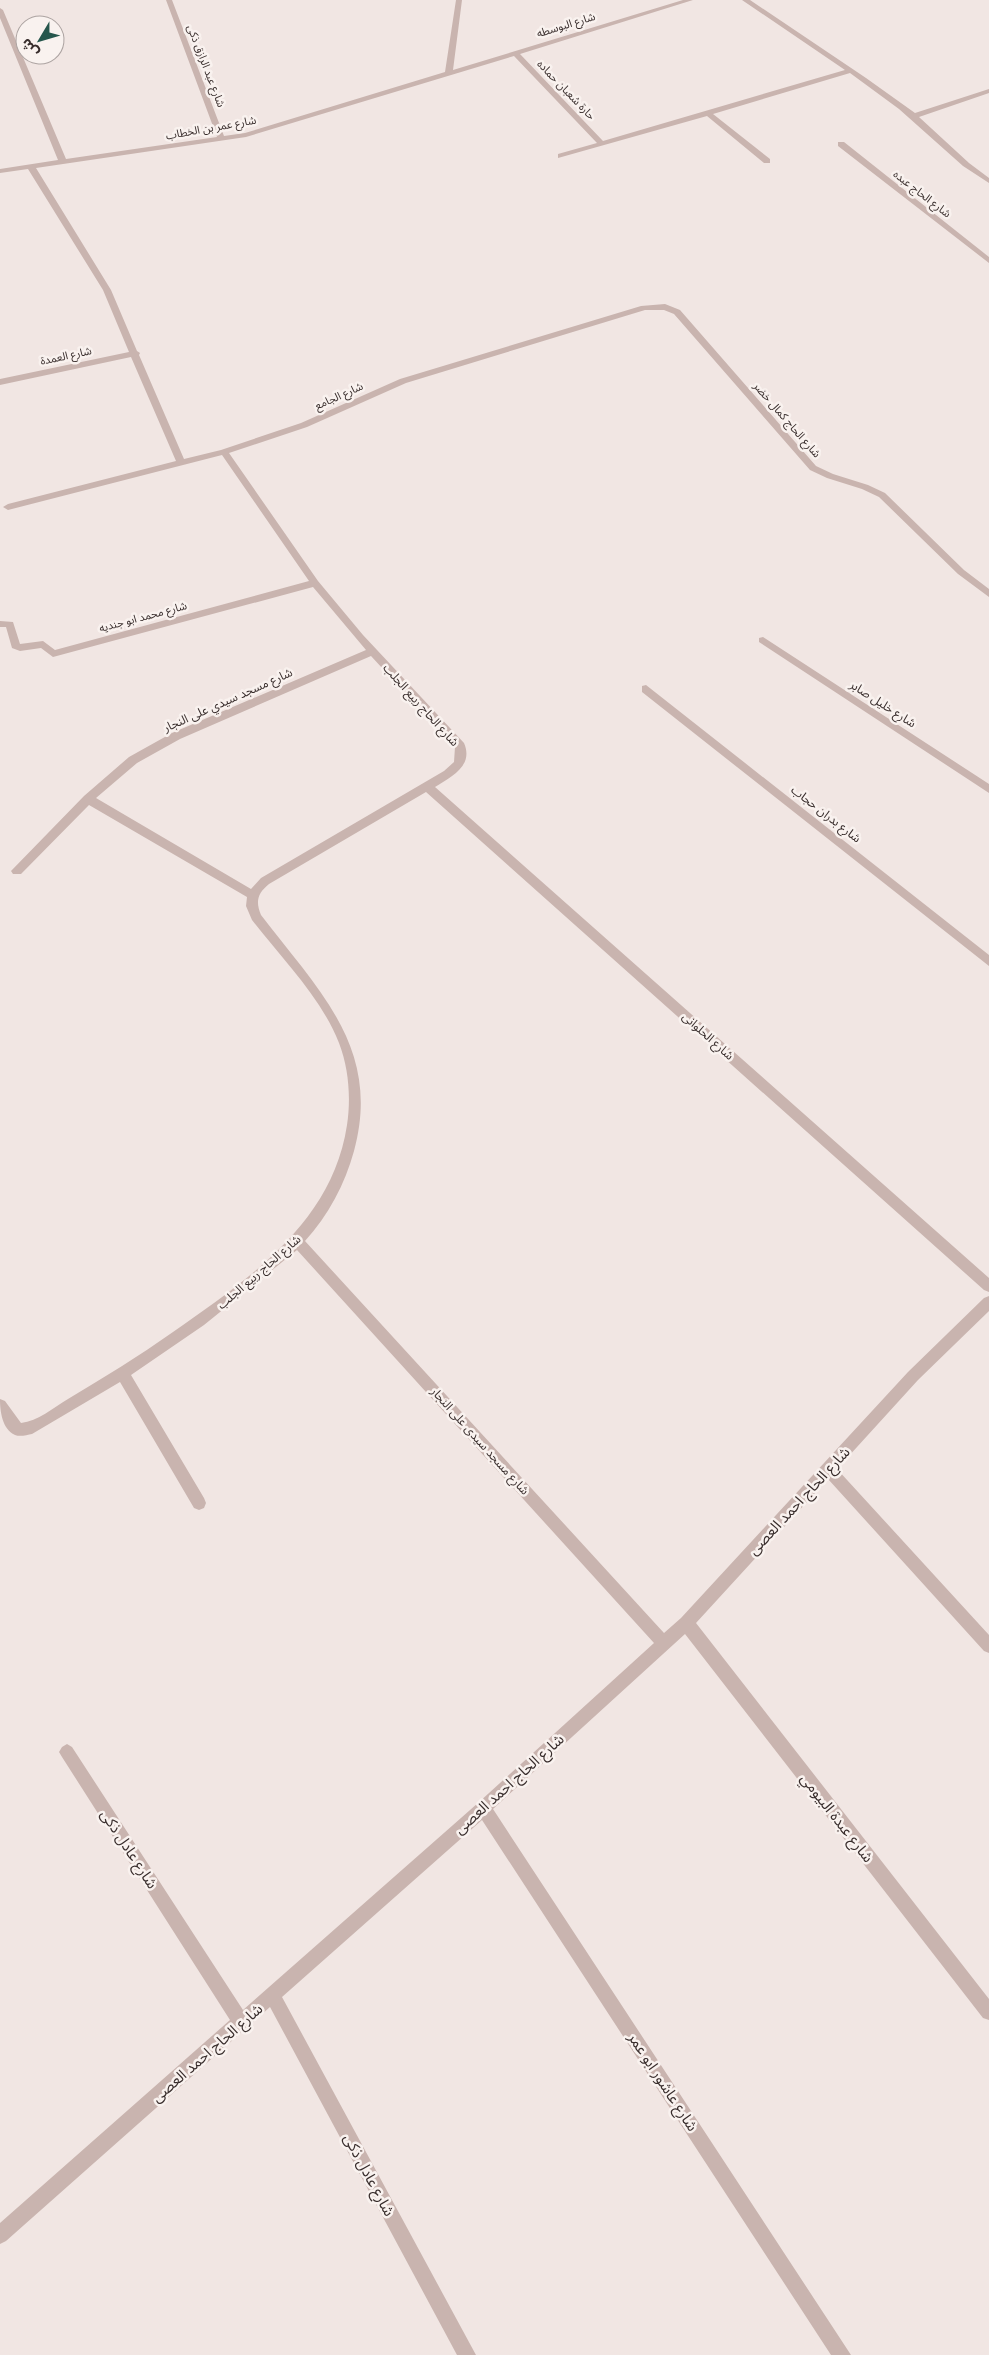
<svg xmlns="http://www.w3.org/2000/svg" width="989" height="2355" font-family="'Nunito Sans','Noto Sans Arabic',sans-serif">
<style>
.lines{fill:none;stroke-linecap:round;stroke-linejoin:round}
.minor{fill:#c9b4af;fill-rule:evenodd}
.labels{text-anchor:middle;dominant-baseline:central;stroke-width:5;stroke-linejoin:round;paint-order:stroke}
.far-street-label{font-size:11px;fill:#382d2c;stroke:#f9f2ef}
.street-label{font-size:12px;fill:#382d2c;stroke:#f9f2ef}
.near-street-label{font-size:15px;fill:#382d2c;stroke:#f9f2ef}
</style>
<rect width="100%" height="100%" fill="#f1e6e3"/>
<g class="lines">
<path class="minor" d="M166 0H172L224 136 245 133 445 72 456 0H462L453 70 683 0H693L520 54 603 141 845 70 742 0H750L866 78 915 113 989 89V93L919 117 969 163 989 178V183L963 166 899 109 850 73 713 114 770 159V163H764L707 116 558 158V154L597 143 514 56 246 137 36 168 111 290 137 351 140 353 139 355 184 459 221 450 301 423 400 379 641 306 665 304 680 310 816 466 833 474 868 485 885 493 964 570 989 589V597L958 574 879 497 862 489 827 478 810 470 674 314 664 310H645L406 383 307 427 229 453 318 581 363 635 464 743C474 766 451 777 435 787L989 1278V1292L984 1290 426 792 269 884C258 893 255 901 261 915 318 990 382 1048 354 1151 345 1184 328 1216 305 1241L664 1633 681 1618 908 1372 984 1298 989 1296V1311L918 1380 837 1469 989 1635V1653L984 1651 828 1479 696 1623 989 1999V2020L983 2018 685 1634 493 1809 851 2355H831L482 1820 282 1997 476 2355H457L270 2007 6 2241 0 2244V2223L230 2020 62 1757 59 1752 62 1747 67 1744 72 1747 243 2010 478 1803 654 1643 297 1250 204 1325 131 1375 204 1498 206 1503 204 1508 199 1510 194 1508 120 1382 32 1434C27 1435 20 1437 15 1435 2 1429 0 1411 0 1399L5 1401 21 1423C38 1421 53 1408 68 1399 103 1378 139 1356 173 1332 248 1279 332 1224 347 1125 351 1098 349 1069 339 1043 321 997 282 959 252 920L246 906 247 897 89 805 21 874H13L11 871 84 796 129 757 172 733 366 650 313 587 53 657 41 648 20 651 12 648 6 627H0V621L13 622 20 644 43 641 55 650 309 581 222 455 8 510 3 507 8 504 176 461 131 357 0 385V379L129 352 103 290 28 169 0 173V169L58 160 0 18V8L3 10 66 159 217 137ZM371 656 455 747 454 762 444 771 261 878 251 889 96 798 137 763 180 739Z
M838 142H844L989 257V263L838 146Z
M763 637 989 784V793L759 642V638Z
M646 685 989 955V966L642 692V686Z"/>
</g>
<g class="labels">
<g class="far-street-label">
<text transform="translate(566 25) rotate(-17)">شارع البوسطه</text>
<text transform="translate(206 66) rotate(69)">شارع عبد الرازق ذكى</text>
<text transform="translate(566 90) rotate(46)">حارة شعبان حماده</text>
<text transform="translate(211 128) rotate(-10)">شارع عمر بن الخطاب</text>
<text transform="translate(922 194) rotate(38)">شارع الحاج عبده</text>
<text transform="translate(66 356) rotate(-12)">شارع العمدة</text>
<text transform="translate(339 396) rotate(-24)">شارع الجامع</text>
<text transform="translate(787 420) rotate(49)">شارع الحاج كمال خضر</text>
<text transform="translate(143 617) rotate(-15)">شارع محمد ابو جنديه</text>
</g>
<g class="street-label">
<text transform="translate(228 700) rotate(-24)">شارع مسجد سيدي على النجار</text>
<text transform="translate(883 704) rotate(33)">شارع خليل صابر</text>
<text transform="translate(421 705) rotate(48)">شارع الحاج ربيع الجلب</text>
<text transform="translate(826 814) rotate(38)">شارع بدران حجاب</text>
<text transform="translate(708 1036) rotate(42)">شارع الحلوانى</text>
<text transform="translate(259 1272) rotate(-41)">شارع الحاج ربيع الجلب</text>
<text transform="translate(480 1441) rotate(48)">شارع مسجد سيدى على النجار</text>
</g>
<g class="near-street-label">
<text transform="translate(799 1501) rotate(-47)">شارع الحاج احمد العصى</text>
<text transform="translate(509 1784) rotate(-42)">شارع الحاج احمد العصى</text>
<text transform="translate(837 1818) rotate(52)">شارع عبدة البيومي</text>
<text transform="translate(129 1849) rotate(57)">شارع عادل ذكى</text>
<text transform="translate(207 2053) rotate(-41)">شارع الحاج احمد العصى</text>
<text transform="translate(663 2082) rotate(57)">شارع عاشور ابو عمر</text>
<text transform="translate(369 2175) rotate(62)">شارع عادل ذكى</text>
</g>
</g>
<g transform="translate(40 40) rotate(232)"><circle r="24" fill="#f9f2ef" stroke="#aca3a1"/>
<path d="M0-4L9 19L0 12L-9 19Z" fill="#26564c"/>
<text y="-8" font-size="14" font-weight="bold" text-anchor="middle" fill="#382d2c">ش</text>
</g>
</svg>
